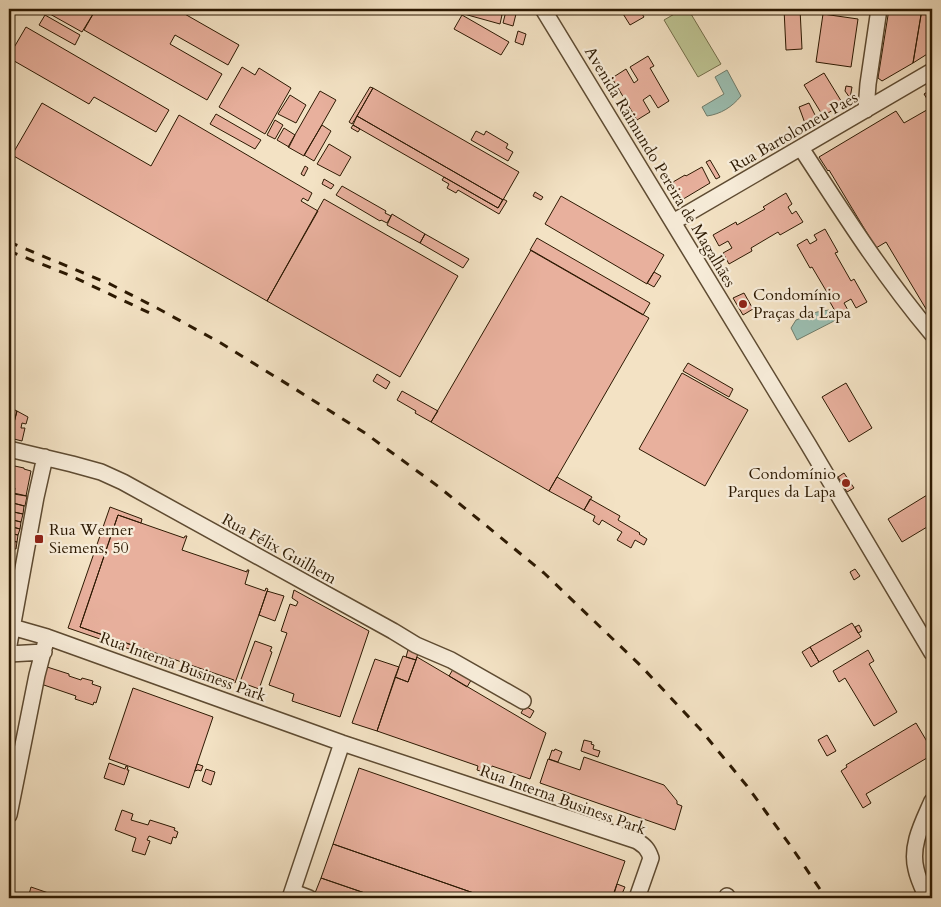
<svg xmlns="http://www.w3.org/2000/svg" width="941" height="907" font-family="Cardo,serif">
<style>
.green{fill:#bdc392;stroke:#746e4a}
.water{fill:#9bbeb1;stroke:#6f7c6b}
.building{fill:#e8b09d;stroke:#2c1902}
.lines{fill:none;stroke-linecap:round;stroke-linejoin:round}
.minor-casing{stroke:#5e4b32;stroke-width:18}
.minor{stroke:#f7ecd9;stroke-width:15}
.rail{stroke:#2c1902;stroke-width:3;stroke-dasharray:9 9;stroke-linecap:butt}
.poi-dot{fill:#8f2418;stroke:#f7ecd9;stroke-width:2}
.labels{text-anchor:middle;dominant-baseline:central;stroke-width:4.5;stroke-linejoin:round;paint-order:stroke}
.street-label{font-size:16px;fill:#2c1902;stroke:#f7ecd9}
.poi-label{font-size:16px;fill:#2c1902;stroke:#f7ecd9;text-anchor:start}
</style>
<rect width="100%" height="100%" fill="#f3e2c4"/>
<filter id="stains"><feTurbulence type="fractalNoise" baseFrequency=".004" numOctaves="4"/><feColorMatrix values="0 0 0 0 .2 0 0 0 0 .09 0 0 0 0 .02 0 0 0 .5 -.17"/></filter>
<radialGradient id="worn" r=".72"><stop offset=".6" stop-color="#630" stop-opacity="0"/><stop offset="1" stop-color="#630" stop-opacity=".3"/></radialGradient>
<path class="green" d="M683 9H688L721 64 698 77 664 20Z"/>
<path class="water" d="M727 70 741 96C732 107 721 114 707 116L702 107 724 94 715 77Z
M829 310 836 320 797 340 791 328 796 320 817 312Z"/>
<path class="building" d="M41 9H96L82 32Z
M96 9H176L239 45 228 65 175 35 170 44 222 74 207 100 84 30Z
M446 9H502L501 15H502L500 24Z
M620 9H639L644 17 630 25Z
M645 9H657L648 14Z
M784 9H800L802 49 786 50Z
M889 9H922L913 63 882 81 878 78Z
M922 9 932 10V51L913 63Z
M506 11 516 14 513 26 503 23Z
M823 14 858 19 851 67 816 62Z
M45 15 80 35 75 45 39 25Z
M462 15 509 42 501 55 454 29Z
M26 27 169 110 156 132 94 97 89 104 9 58V56Z
M518 31 526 34 523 45 515 42Z
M648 56 654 66 650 68 669 101 658 108 650 95 643 100 650 112 637 120 612 78 626 69 634 83 638 80 630 67Z
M242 67 255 75 259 68 291 88 265 134 219 107Z
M824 73 843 104 823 116 804 85Z
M846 86 852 87 850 98 845 91Z
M370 87 373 88 357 116 352 124 349 122Z
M373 88 519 172 503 200 357 116Z
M932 89V319L886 242 876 248 829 170 828 171 819 157 896 111 904 123 932 107 924 94Z
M320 91 336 100 304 156 288 147Z
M290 95 306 105 296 123 278 114Z
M42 103 151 166 179 115 312 193 308 201 303 198 301 201 318 211 267 301 12 155Z
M809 103 817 119 806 126 799 107Z
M216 114 261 140 255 149 210 124Z
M357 116 503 200 498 208 353 125Z
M275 120 283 125 275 139 267 135Z
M322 125 331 131 314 161 304 155Z
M353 125 360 129 358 132 351 128Z
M284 128 295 135 289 147 277 140Z
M476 131 484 135 486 131 508 144 506 148 513 152 508 161 471 140Z
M329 144 351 157 340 176 317 164Z
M710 160 720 177 716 179 706 162Z
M305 166 308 168 304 176 301 174Z
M702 167 710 183 680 201 674 199 667 188 674 184 673 182 685 175 686 176Z
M444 177 498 208 503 199 507 201 499 214 458 190 456 193 447 188 449 184 442 180Z
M324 179 334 185 331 189 322 184Z
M342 186 386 211 385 213 391 216 387 223 381 220 380 221 336 195Z
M535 192 543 197 541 200 533 196Z
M786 193 792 204 788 207 792 214 796 211 803 222 780 235 778 232 751 248 752 251 729 264 723 253 732 248 728 241 719 246 713 235 736 222 737 225 765 209 763 207Z
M561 196 664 255 647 284 545 224Z
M324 199 458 276 400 377 267 301Z
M392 214 425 234 420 243 387 225Z
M825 229 838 252 835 253 851 281 854 279 867 302 856 308 851 299 844 303 849 312 839 318 826 295 828 294 812 267 810 268 797 245 807 239 810 244 817 240 814 235Z
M425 234 469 259 463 268 420 243Z
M537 238 650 303 643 315 530 250Z
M531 250 649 318 549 491 431 422Z
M654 272 661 276 654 287 647 283Z
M744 293 753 309 743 315 733 298Z
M688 363 733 389 729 397 683 371Z
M682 373 748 410 705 486 639 449Z
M377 374 390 382 386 389 373 381Z
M846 383 872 428 849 442 822 397Z
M402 391 438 411 431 422 415 413 416 411 397 400Z
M9 407 17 411 10 438H9Z
M17 411 28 417 26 424 22 423 21 428H25L22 441 10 438Z
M10 465 24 468V469L31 471 26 496 14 494 15 488 9 487V489Z
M844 473 854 488 847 492 838 477Z
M557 477 592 497 584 510 549 491Z
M9 492 27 496 25 506 9 502Z
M932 492V524L902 542 888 519Z
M590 499 620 516 618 520 640 533 639 534 647 539 644 545 635 540 631 548 617 540 622 532 602 520 599 525 593 521 595 516 584 510Z
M9 502 24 506 23 514 9 511Z
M110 507 142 519 141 523 118 515 80 627 137 647 135 651 68 628Z
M9 511 23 514 21 522 9 519Z
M118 515 184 538 185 536H187L182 550 247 572V570H249L245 584 265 591 266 588 268 589 235 683 233 682 234 680 80 627Z
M9 519 21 522 20 529 9 526Z
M9 526 20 529 18 535 9 533Z
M9 533 18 535 17 542 9 540Z
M9 540 17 542 16 549 9 548Z
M9 553 14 555 10 575 9 574Z
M855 569 860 576 854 580 850 572Z
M294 590 369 631 340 717 292 701 294 694 269 685 287 633 281 631 290 604 296 606 298 602 292 598Z
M267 591 284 596 275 621 259 615Z
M852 623 861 637 819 662 810 647Z
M859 625 862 631 858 633 855 627Z
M255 641 272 647 270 651 272 652 259 689 240 682Z
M810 647 819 662 811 667 802 652Z
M408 650 418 653 416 660 406 657Z
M868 650 874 661 869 664 897 712 874 726 845 678 839 682 833 671Z
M403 656 416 660 408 682 395 677Z
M417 657 546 733 530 779 492 766 489 774 477 770 478 766 377 731 395 677 408 682Z
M375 659 399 667 377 731 352 723Z
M44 666 69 674V676L81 680 82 678 93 681 92 684 101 687 96 703 94 702 93 705 75 699 76 696 38 683Z
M455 666 473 677 467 687 449 676Z
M133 688 213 717 189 788 109 759Z
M525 706 534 711 530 718 521 713Z
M916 723 932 750V755L866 794 871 803 863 808 841 771 847 767 846 765Z
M827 735 836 751 827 756 818 740Z
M584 740 592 742 591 744 594 745 593 749 600 751 598 757 581 751Z
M555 749 562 752 558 762 549 759 552 750 554 751Z
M584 757 664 785 677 801V804L682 806 675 830 540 783 548 759 580 770Z
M109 763 125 769 126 766 128 767 127 770H129L124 785 104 778Z
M197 764 203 766 201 771 198 770 195 771Z
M359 768 625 861 612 898H488L333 844Z
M206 769 215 772 211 785 202 781Z
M122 810 133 814 131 820 148 825 150 820 175 828 174 830 178 832 176 838 173 837 171 844 149 836 147 840 150 841 145 855 132 851 136 838 115 830Z
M333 844 488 898H379L321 878Z
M321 878 365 893 364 898H330L315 893Z
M617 884 625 887 621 896 614 894Z
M31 887 60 897 59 898H28Z"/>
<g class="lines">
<g class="minor-casing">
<path id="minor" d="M543 9 808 444 932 653
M866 110 868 84 879 9
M801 148C842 211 883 276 932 334
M673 222 932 71
M9 449 72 464 101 472 123 482 393 631 416 645 451 660 523 701
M12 627 47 637 342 743 637 841C645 846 648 849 651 858L637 898
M9 645 36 497 45 457
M9 654 44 652
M9 815 37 675 47 637
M293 892 309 898
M727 896 728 898
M290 898 342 743
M927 898C923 889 918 879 916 869 910 845 923 822 932 801"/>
</g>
<use href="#minor" class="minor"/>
<path class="rail" d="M9 242 110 284 157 308 219 342 292 387 365 433 439 487 544 573 641 666 700 729 747 786 790 845 826 898
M9 251 69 275 154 315"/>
</g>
<g class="poi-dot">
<circle cx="743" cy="304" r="5"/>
<circle cx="846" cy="483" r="5"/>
<rect x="34" y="534" width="10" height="10" rx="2.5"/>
</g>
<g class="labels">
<g class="street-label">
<text transform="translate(794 132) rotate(-30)">Rua Bartolomeu Paes</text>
<text transform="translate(660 167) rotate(59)">Avenida Raimundo Pereira de Magalhães</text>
<text transform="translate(279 549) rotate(29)">Rua Félix Guilhem</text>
<text transform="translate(183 667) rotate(20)">Rua Interna Business Park</text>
<text transform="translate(563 800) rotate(20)">Rua Interna Business Park</text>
</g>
<g class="poi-label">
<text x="753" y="295">Condomínio<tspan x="753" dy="18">Praças da Lapa</tspan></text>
<text x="836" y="474" text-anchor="end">Condomínio<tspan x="836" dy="18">Parques da Lapa</tspan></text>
<text x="49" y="530">Rua Werner<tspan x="49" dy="18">Siemens, 50</tspan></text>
</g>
</g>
<rect width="941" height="907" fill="none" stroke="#f3e2c4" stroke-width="30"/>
<rect x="10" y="10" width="921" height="887" fill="none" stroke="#2c1902" stroke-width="2.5"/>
<rect x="15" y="15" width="911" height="877" fill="none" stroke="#2c1902"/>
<rect width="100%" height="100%" filter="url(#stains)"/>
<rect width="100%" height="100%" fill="url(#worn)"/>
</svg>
